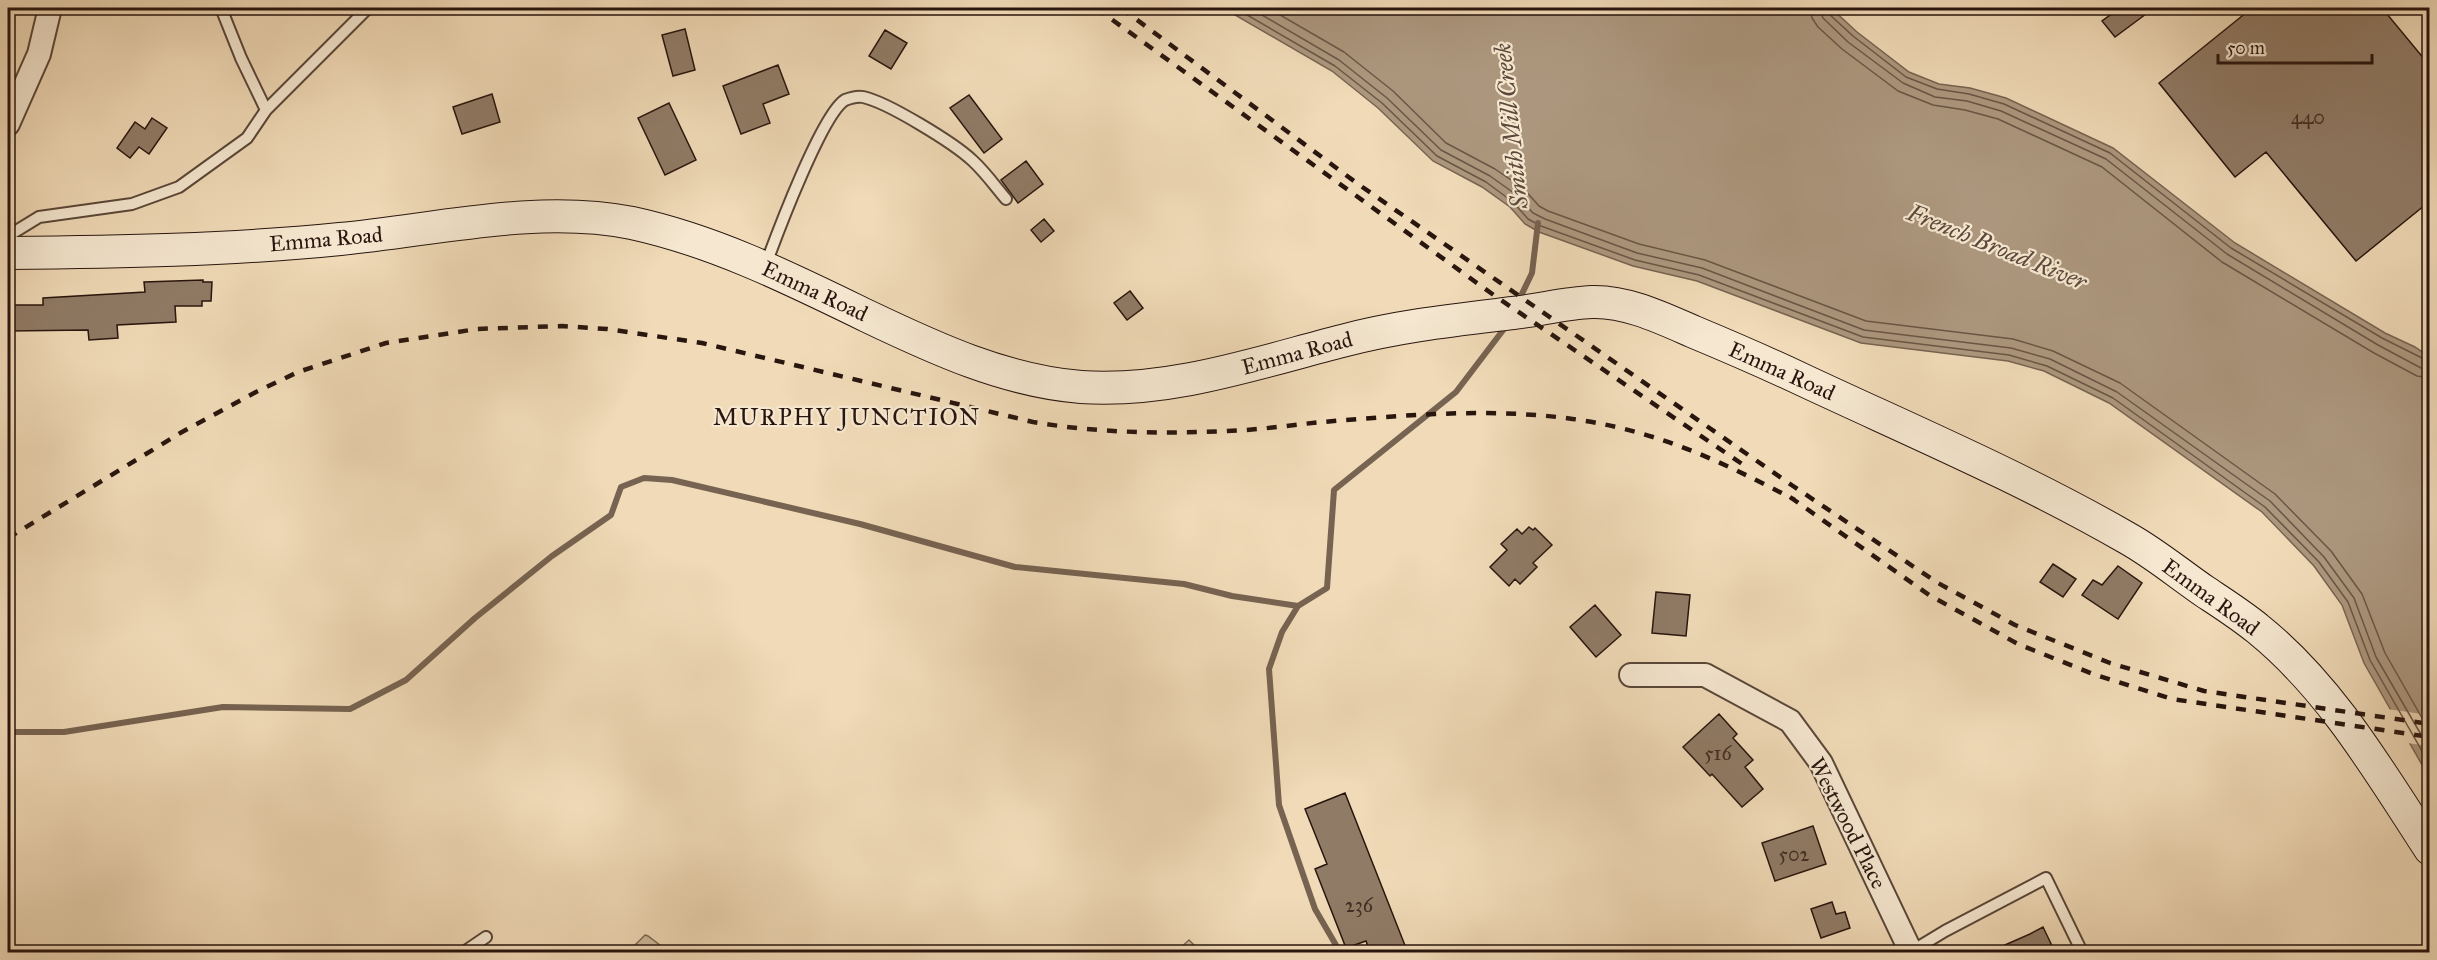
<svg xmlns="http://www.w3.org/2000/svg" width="2437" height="960" font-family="'IM FELL Great Primer',serif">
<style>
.green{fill:#ceb99a;stroke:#7b6754;stroke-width:1.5}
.water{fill:#ac977e;stroke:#776351;stroke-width:1.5}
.pier{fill:#f0dab7}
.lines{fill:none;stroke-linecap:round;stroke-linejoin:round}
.shore{stroke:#6a5646;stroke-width:1.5}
.stream{stroke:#776351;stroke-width:6}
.building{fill:#907b66;stroke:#28150e;stroke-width:1.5}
.lane-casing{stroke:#5a4638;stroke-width:14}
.street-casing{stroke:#5a4638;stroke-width:26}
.secondary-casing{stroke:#28150e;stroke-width:34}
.lane{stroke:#f5e7d0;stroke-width:10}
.street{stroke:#f5e7d0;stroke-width:22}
.secondary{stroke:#f5e7d0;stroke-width:32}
.rail{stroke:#28150e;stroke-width:4.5;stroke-dasharray:10 10;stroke-linecap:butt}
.labels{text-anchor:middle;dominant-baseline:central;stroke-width:4.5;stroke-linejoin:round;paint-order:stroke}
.number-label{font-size:20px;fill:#422e24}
.street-label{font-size:22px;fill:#28150e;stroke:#f5e7d0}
.water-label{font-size:24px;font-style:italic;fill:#5d493b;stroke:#f5e7d0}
.neighbourhood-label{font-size:24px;letter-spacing:1.5px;fill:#28150e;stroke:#f5e7d0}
</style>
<rect width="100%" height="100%" fill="#f0dab7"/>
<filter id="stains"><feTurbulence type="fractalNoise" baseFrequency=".00333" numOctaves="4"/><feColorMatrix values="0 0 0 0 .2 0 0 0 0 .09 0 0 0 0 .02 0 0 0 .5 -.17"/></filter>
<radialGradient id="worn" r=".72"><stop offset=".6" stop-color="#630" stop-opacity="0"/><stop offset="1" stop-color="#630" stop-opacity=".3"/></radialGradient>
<path class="green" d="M645 935 648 936 669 952H628Z
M1189 940 1201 952H1176Z"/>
<path class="water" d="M1223 8H1831L1857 32 1909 72 1939 84 1970 88 2006 98 2113 148 2235 243 2385 333 2415 347 2429 357V777L2364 663 2342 605 2314 566 2262 512 2109 403 2044 371 2008 361 1861 343 1697 281 1633 266 1539 232 1525 224 1510 207 1482 187 1433 161 1378 108 1332 71Z"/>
<path class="pier" d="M2387 709 2429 715V746L2407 743Z"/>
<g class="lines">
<path class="shore" d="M1235 8 1335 66 1382 103 1437 156 1486 182 1513 202 1528 219 1541 226 1635 260 1699 275 1863 337 2009 355 2047 366 2113 398 2265 507 2319 562 2348 602 2370 660 2430 765
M1250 8 1339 60 1387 98 1441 150 1490 176 1518 196 1533 213 1545 219 1637 253 1702 268 1864 330 2011 348 2050 359 2117 392 2270 501 2324 557 2354 598 2376 657 2430 750
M1268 8 1344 52 1393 91 1446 143 1495 169 1524 189 1539 206 1548 211 1639 244 1705 260 1866 321 2013 339 2053 351 2120 383 2275 494 2331 551 2362 594 2385 653 2430 732
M1810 8 1812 18 1818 27 1842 49 1898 91 1933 105 1965 110 1998 119 2102 167 2222 262 2374 353 2417 376 2430 378
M1819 8 1823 18 1848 42 1903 83 1935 97 1967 101 2001 111 2106 159 2227 254 2378 345 2421 368 2430 369
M1827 8 1829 14 1853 36 1906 77 1937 89 1969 94 2004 104 2110 153 2231 248 2382 338 2430 362"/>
<path class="stream" d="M1518 302 1532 273 1538 223
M8 732H64L223 707 350 709 406 680 475 618 552 556 611 515 621 487 644 478 672 480 860 524 1015 567 1184 584 1232 596 1298 606
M1340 952 1315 909 1279 805 1269 669 1282 632 1298 606 1327 588 1334 490 1456 392 1507 325"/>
</g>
<path class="building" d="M2120 8H2154L2115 37 2102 21Z
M2252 8H2382L2430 66V201L2356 261 2266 152 2235 177 2159 83Z
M685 29 695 70 673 76 662 35Z
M885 30 907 43 891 69 869 56Z
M778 65 789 94 763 104 770 123 741 134 723 86Z
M492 94 500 122 462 134 453 107Z
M969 95 1002 139 984 153 950 108Z
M669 103 696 160 665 175 638 118Z
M152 118 167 128 149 154 139 147 130 158 117 148 135 122 145 129Z
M1026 161 1043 184 1018 203 1001 180Z
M1044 219 1054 231 1041 242 1031 230Z
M203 280V282H212L211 301H202V306H175L176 322 117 325 118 338 89 340 88 330 8 331V305H43V298L145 292 144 282Z
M1130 291 1143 308 1127 320 1114 303Z
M1529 527 1533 530 1535 528 1552 545 1533 563 1537 567 1520 584 1515 579 1509 586 1490 567 1507 550 1501 544 1517 529 1522 534Z
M2053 564 2076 579 2063 597 2040 582Z
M2118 566 2142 583 2118 619 2082 595 2093 580 2102 585Z
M1656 592 1690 595 1686 636 1652 633Z
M1595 605 1621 635 1596 657 1570 627Z
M1719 714 1737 734 1733 738 1753 760 1745 767 1763 789 1742 807 1712 774 1710 776 1683 747Z
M1345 793 1406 948 1395 952H1370L1366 941 1346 948 1315 869 1327 864 1305 809Z
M1813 826 1826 864 1775 881 1762 843Z
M1832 902 1836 914 1845 912 1850 928 1821 938 1811 909Z
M2043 927 2055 952H1989L2030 934Z"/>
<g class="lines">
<g class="lane-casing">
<path id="lane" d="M221 8 241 58 266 110
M8 236 39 217 132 204 179 187 247 138 266 110 368 8
M766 264C777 234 822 114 845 100 850 98 858 96 863 97 887 102 954 143 973 161 985 172 995 186 1006 199
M1912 951 1945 931 2046 878 2082 952
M464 952 486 937"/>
</g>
<g class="street-casing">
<path id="street" d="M8 124 39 54 50 8
M1631 675H1705L1790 721 1821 763 1911 952"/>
</g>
<g class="secondary-casing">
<path id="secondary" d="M8 253C118 252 230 250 340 239 436 230 537 204 632 223 715 241 791 279 867 316 934 348 1005 381 1081 387 1170 393 1256 363 1342 341 1398 326 1455 320 1513 313 1539 310 1566 303 1592 302 1627 301 1662 318 1694 332 1730 347 1767 363 1803 380 1912 431 2023 478 2127 538 2154 553 2178 573 2204 591 2222 603 2241 615 2258 629 2331 688 2379 771 2430 849"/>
</g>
<use href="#lane" class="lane"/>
<use href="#street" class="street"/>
<use href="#secondary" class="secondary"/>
<path class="rail" d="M1096 8 1495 296 1748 468
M1121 8 1358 184 1793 486 1938 583 2015 625 2110 663 2204 691 2430 724
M1790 497 1929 595 2018 644 2093 674 2172 699 2430 737
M8 538 182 432 256 392 298 372 386 343 477 329 562 326 607 329 702 343 1033 422C1098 433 1162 434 1227 431 1259 430 1291 425 1322 422 1407 415 1495 407 1580 420 1663 433 1722 462 1795 500"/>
</g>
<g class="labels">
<g class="number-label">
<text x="2308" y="117">440</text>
<text x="1718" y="753">516</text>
<text x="1794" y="854">502</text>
<text x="1359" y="905">236</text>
</g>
<g class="street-label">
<text transform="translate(326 239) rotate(-5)">Emma Road</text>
<text transform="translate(815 291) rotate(25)">Emma Road</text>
<text transform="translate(1297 353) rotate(-15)">Emma Road</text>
<text transform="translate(1782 371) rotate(24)">Emma Road</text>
<text transform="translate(2211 597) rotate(36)">Emma Road</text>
<text transform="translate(1848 823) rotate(63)">Westwood Place</text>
</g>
<g class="water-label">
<text transform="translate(1511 126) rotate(-96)">Smith Mill Creek</text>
<text transform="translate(1997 247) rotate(22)">French Broad River</text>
</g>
<g class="neighbourhood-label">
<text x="847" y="417">MURPHY JUNCTION</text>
</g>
</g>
<rect width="2437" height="960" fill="none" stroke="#f0dab7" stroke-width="30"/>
<rect x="9" y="9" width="2419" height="942" fill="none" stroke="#28150e" stroke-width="3"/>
<rect x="15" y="15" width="2407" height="930" fill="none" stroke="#28150e" stroke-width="1.5"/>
<path d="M2218 54v9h154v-9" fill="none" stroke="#28150e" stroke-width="3"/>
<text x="2227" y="54" font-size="18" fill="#28150e" stroke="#f5e7d0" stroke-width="4.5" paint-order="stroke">50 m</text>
<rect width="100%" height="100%" filter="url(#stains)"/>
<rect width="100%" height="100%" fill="url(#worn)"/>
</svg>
